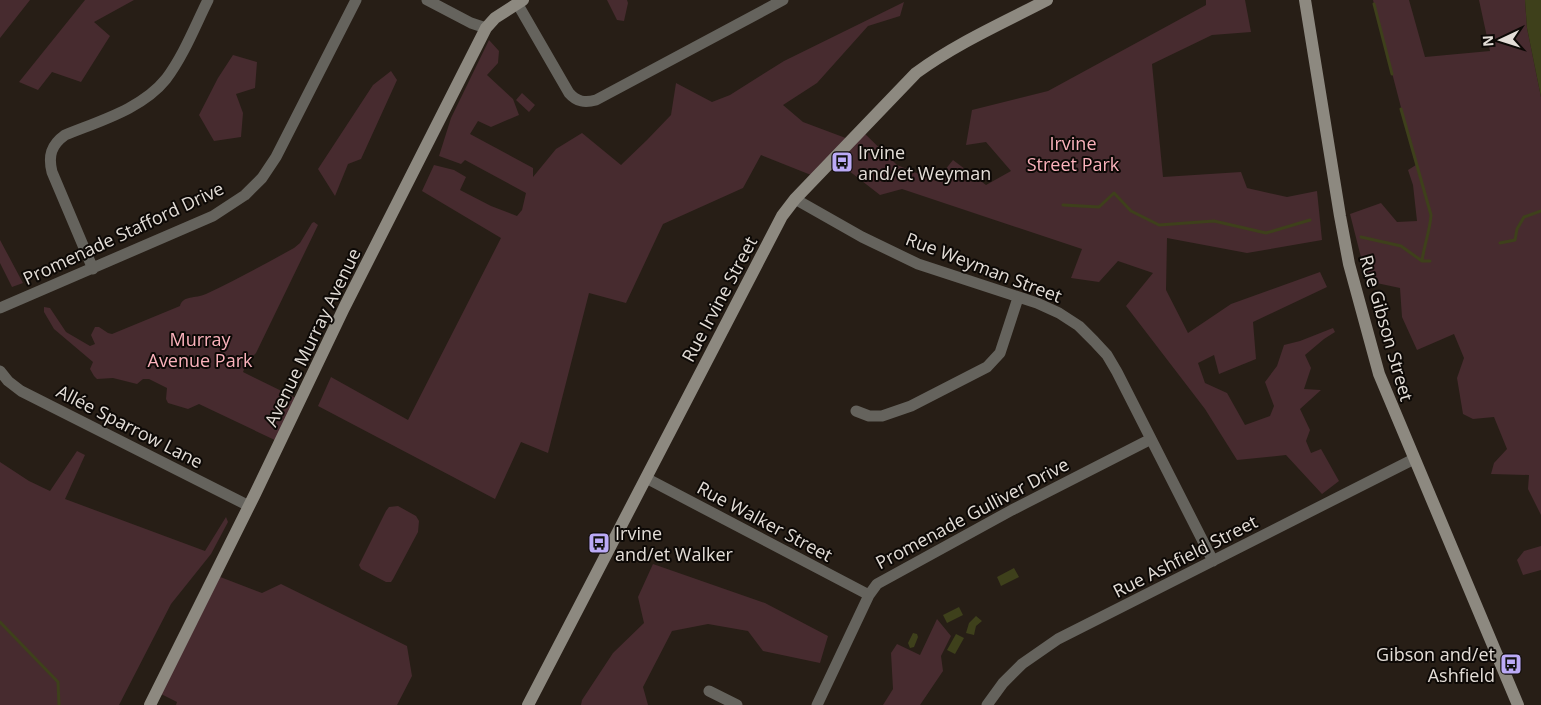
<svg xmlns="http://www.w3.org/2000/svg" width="1541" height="705" font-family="'Open Sans',sans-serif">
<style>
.green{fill:#472b2f}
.water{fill:#3e401b}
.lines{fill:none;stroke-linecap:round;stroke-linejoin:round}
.stream{stroke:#3e401b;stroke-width:3}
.street{stroke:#65635d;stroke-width:11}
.secondary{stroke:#8d8980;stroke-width:12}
.labels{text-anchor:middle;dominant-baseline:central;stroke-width:4;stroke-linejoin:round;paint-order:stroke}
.park-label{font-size:18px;fill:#fbb2bc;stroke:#0d0906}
.poi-label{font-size:18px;fill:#e4ded8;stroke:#0d0906;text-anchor:start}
.street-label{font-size:18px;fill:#e4ded8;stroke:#0d0906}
</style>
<rect width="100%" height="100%" fill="#271e16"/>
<path class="green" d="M0 0H30L0 38Z
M85 0H134L94 22 110 36 81 82 52 72 38 90 19 82Z
M607 0H627L628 3 624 21 617 20Z
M1206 0H1245L1251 32 1212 35 1152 64 1163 177 1241 172 1247 188 1287 197 1317 191 1322 240 1247 253 1167 238 1166 290 1188 333 1231 304 1320 272 1327 287 1253 322 1256 359 1219 374 1214 355 1198 363 1205 383 1227 393 1245 425 1270 416 1274 406 1265 382 1277 366 1284 345 1300 341 1333 328 1335 332 1324 339 1305 355 1311 368 1304 389 1321 390 1300 409 1310 430 1306 441 1311 453 1321 449 1339 481 1322 494 1286 455 1237 460 1205 409 1126 306 1153 273 1118 261 1099 282 1071 278 1082 249 902 189 880 195 844 167 831 162 816 177 761 155 743 188 663 224 626 303 589 293 548 453 521 442 495 499 318 406 331 377 408 420 501 238 422 191 434 165 454 170 466 177 460 190 491 206 517 216 522 210 526 193 465 160 461 164 439 156 451 118 489 40 499 51 498 63 487 75 513 99 519 115 491 127 478 121 470 134 533 168V177L556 149 582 133 621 165 647 140 671 115 676 83 712 102 730 95 784 61 904 2 900 16 868 26 817 83 783 105 803 122 851 140 861 130 897 165 936 181 953 160 986 185 1011 171 986 142 966 145 972 110 1048 91 1206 5Z
M1373 0H1409L1425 57 1490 51 1479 0H1525L1527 28 1541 97V515L1528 489 1529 475 1491 474 1494 463 1507 449 1494 417 1473 419 1463 414 1457 378 1464 358 1454 334 1417 350 1402 317 1400 288 1367 281 1350 214 1381 203 1397 222 1417 221 1413 185 1408 170 1416 165Z
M233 55 257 62 255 88 236 94 243 113 241 137 214 141 199 115 218 78Z
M391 71 397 80 361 159 348 164 335 196 318 169 373 85Z
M522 93 535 105 529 112 516 100Z
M314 222 318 225 256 353 247 362 243 372 300 400 279 442 199 404 188 409 168 403 166 399 167 388 149 379H143L137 384 113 378 97 379 94 376 90 369 93 362 54 329 44 312V307L50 308 66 332 90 346 95 344 91 335 95 327H99L108 333 112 334 180 306C183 295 195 299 206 294 236 280 265 264 294 248L300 243 312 223Z
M0 240 23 283 12 287 0 263Z
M77 451 85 455 65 499 205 551 226 517 228 522 211 554 171 604 119 705H0V462L29 481 50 491Z
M398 506 416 516 419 521 418 532 393 579 391 582H386L361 569 359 565 386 511 389 507Z
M1541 546V570L1523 575 1517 560 1524 551Z
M653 564 765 603 828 636 820 663 763 651 748 631 708 624 672 631 643 687 648 705H581L582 700 613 653 644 623 638 597Z
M215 575 262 593 281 584 407 646 412 676 397 705H176L177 702 157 692Z
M937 619 951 636 941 656 943 671 920 705H883L893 689 891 653 897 644 920 655Z"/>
<path class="water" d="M1525 0H1541V97L1527 28Z
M1014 568 1019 577 1001 586 997 577Z
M959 607 963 615 947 623 943 615Z
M976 616 982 621 976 626 974 635 966 633 969 623Z
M913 633 917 634 918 637 914 647 910 648 908 643Z
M956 634 964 638 955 654 947 650Z"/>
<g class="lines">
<path class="stream" d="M1374 4 1392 74
M1401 109 1431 215C1430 231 1424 245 1422 261
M1063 205 1099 207 1114 193 1131 211 1159 225 1214 221 1266 233 1310 220
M1361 237 1401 246 1422 261H1430
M1500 243 1515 240 1517 229 1524 217 1541 211
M0 622 58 682 59 705"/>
<path class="street" d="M427 0 471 23 486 28
M517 3 569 93C577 102 585 103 596 100L783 0
M795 199 862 237 918 264 1037 303 1059 313 1079 326 1094 341 1107 355 1117 372 1213 561
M93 269 52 172C48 156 51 145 65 135 99 121 142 109 166 79 184 55 195 26 208 0
M0 308 213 216 245 195 262 178 276 157 356 0
M0 371 8 381 21 391 249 506
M856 411 869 416H882L911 406 987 367 1000 353 1018 298
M646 478 869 595
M709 691 737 705
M817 705 869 595 877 584 1012 510 1151 439
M987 705 1003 683 1022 664 1058 639 1414 459"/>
<path class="secondary" d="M1305 0 1340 216 1349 264 1379 374 1518 705
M150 705 255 494 344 308 486 28 495 18 523 0
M528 705 782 216 795 199 916 73C957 43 1003 23 1047 0"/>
</g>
<defs>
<g id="bus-square" transform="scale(1.125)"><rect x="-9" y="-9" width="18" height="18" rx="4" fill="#bbaaf6" stroke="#0d0906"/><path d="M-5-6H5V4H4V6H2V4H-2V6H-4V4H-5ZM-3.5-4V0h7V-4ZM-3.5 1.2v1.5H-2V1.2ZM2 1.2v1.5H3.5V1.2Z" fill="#111"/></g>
</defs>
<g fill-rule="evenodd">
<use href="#bus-square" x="842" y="162"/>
<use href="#bus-square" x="599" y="543"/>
<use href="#bus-square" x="1511" y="664"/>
</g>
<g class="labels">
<g class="park-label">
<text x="1073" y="143">Irvine<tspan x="1073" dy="21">Street Park</tspan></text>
<text x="200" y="339">Murray<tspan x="200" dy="21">Avenue Park</tspan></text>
</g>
<g class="poi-label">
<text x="858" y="152">Irvine<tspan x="858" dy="21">and/et Weyman</tspan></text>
<text x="615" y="533">Irvine<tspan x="615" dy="21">and/et Walker</tspan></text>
<text x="1495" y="654" text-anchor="end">Gibson and/et<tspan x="1495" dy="21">Ashfield</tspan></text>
</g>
<g class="street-label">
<text transform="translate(123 233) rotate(-25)">Promenade Stafford Drive</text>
<text transform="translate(984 267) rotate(21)">Rue Weyman Street</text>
<text transform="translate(719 299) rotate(-62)">Rue Irvine Street</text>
<text transform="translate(1387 328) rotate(74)">Rue Gibson Street</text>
<text transform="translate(312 337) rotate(-64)">Avenue Murray Avenue</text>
<text transform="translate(130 426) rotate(27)">Allée Sparrow Lane</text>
<text transform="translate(972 513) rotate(-28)">Promenade Gulliver Drive</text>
<text transform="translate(765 521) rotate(28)">Rue Walker Street</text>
<text transform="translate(1185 556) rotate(-27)">Rue Ashfield Street</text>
</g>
</g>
<g transform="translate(1501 40) rotate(266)" stroke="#0d0906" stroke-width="4" paint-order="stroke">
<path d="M0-4L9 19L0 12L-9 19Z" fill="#e4ded8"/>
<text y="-8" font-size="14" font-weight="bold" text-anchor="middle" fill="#e4ded8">N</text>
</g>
</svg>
